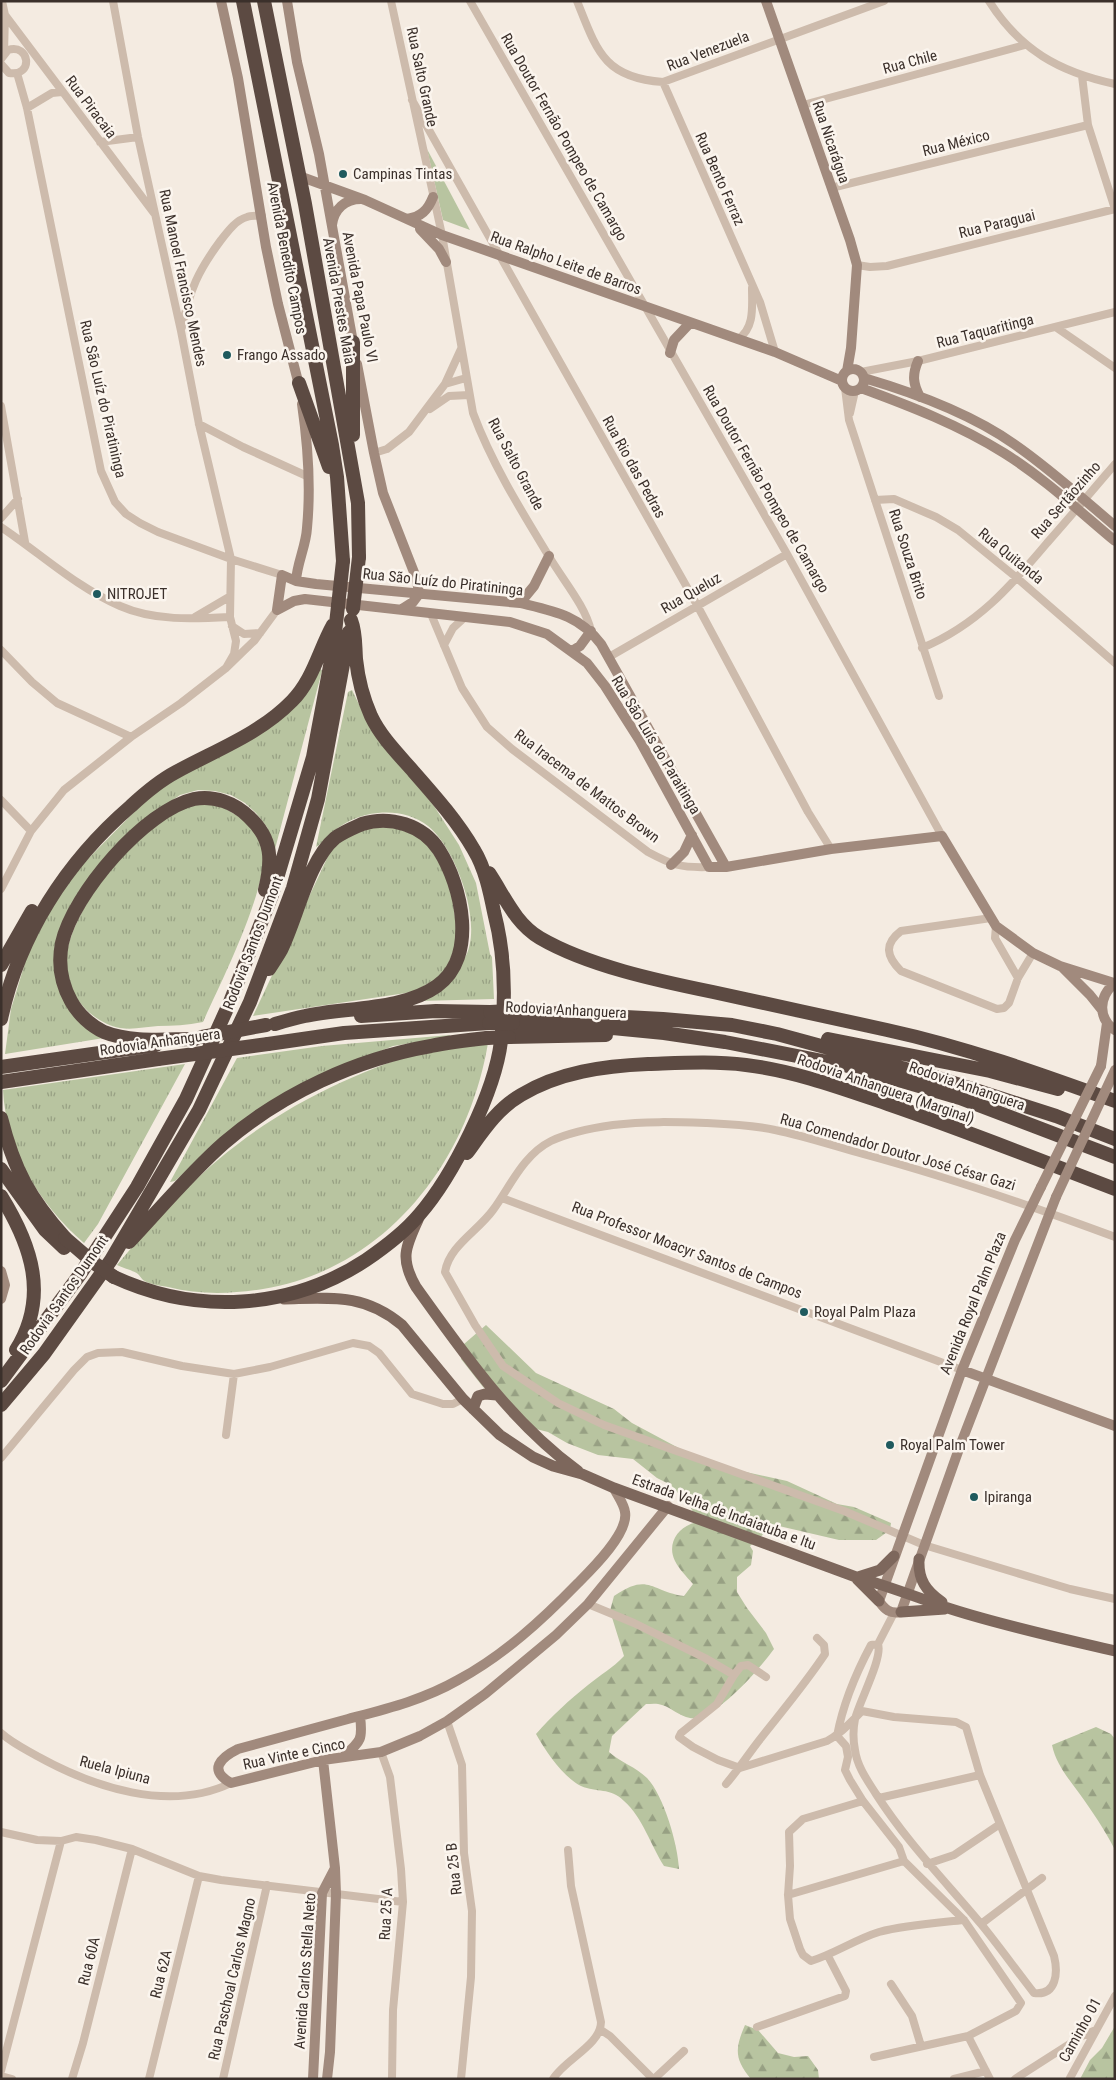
<svg xmlns="http://www.w3.org/2000/svg" width="1116" height="2080" font-family="'Roboto Condensed',sans-serif">
<style>
.grass{fill:url(#grass-tufts)}
.forest{fill:url(#forest-firs)}
.park{fill:#b8c4a0}
.lines{fill:none;stroke-linecap:round;stroke-linejoin:round}
.street{stroke:#cdbbac;stroke-width:8}
.secondary{stroke:#a18a7d;stroke-width:10}
.primary{stroke:#7d675c;stroke-width:11}
.highway{stroke:#5c4a42;stroke-width:14}
.secondary-bridge{stroke:#a18a7d;stroke-width:10}
.highway-bridge{stroke:#5c4a42;stroke-width:14}
.poi-dot{fill:#1f5a5e;stroke:#fbf5ee;stroke-width:2}
.labels{text-anchor:middle;dominant-baseline:central;stroke-width:5;stroke-linejoin:round;paint-order:stroke}
.street-label{font-size:15px;fill:#3b302b;stroke:#fbf5ee}
.poi-label{font-size:15px;fill:#3b302b;stroke:#fbf5ee;text-anchor:start}
</style>
<defs>
<pattern id="grass-tufts" width="24" height="20" patternUnits="userSpaceOnUse" patternTransform="scale(1.25)"><rect width="24" height="20" fill="#b8c4a0"/><path d="M3 7l-1-3M5 7V3M7 7l1-3M15 17l-1-3M17 17v-4M19 17l1-3" fill="none" stroke="#97a083"/></pattern>
<pattern id="forest-firs" width="22" height="20" patternUnits="userSpaceOnUse" patternTransform="scale(1.25)"><rect width="22" height="20" fill="#b8c4a0"/><path d="M5 1l3.5 6h-7zM16 11l3.5 6h-7z" fill="#97a083"/></pattern>
</defs>
<rect width="100%" height="100%" fill="#f4ebe1"/>
<path class="grass" d="M320 668 322 671 275 849 267 827 256 813 245 803 231 795 215 791 198 790 180 795 161 808 91 878 56 977 104 1038 5 1054 11 1009 28 953 46 916 78 869 144 802 167 784 228 751Z
M352 690 370 727 434 806 459 845 476 883 490 954 492 957 494 999 420 1001C430 991 458 970 464 959 485 927 456 848 428 826 414 815 395 811 378 813 360 814 343 823 330 834 325 838 322 844 316 847L348 692Z
M215 803C232 813 258 824 263 845 271 884 220 984 203 1022 187 1025 173 1026 158 1026 145 1027 133 1030 120 1028 105 1025 91 1016 82 1005 73 994 66 981 66 967 64 912 140 825 189 805 196 802 208 803 215 803Z
M381 823 424 838 450 881 458 940 446 969 436 979 417 990 406 993 253 1016 330 852 345 836Z
M450 1035 449 1037 393 1046 363 1058 219 1140 175 1181 170 1182 237 1058 322 1046Z
M488 1043C468 1162 386 1269 263 1289 231 1294 200 1295 168 1287 161 1286 149 1284 143 1280 141 1278 140 1276 138 1274 132 1270 123 1268 117 1265 185 1183 244 1127 342 1082 371 1069 401 1057 431 1050 450 1046 469 1045 488 1043Z
M185 1064 98 1224 84 1243C39 1204 6 1150 3 1090Z"/>
<path class="forest" d="M486 1325 536 1373 614 1409 632 1423 688 1453 719 1466 787 1481 837 1504 854 1507 891 1523 890 1530 876 1540H839L779 1526 765 1533 750 1546 753 1551 751 1565 737 1577V1592L747 1608 766 1633 774 1649C761 1667 715 1722 690 1718 679 1716 672 1708 662 1705 657 1703 651 1704 646 1704L612 1736 609 1752C620 1762 636 1767 647 1778 664 1796 678 1845 679 1869L664 1866C651 1846 643 1818 624 1801 610 1787 597 1793 581 1786 563 1777 546 1752 536 1734 552 1716 569 1700 588 1685 600 1675 613 1668 624 1656L610 1611 614 1596C649 1572 650 1591 684 1596L693 1584C686 1576 679 1569 675 1561 666 1543 679 1525 698 1522L691 1508 671 1485 657 1478 633 1459 598 1455 567 1443 548 1432 532 1428 483 1387 461 1359 464 1344Z
M1096 1727 1111 1734 1115 1739V1850C1105 1830 1092 1811 1079 1793 1068 1778 1056 1764 1052 1745Z
M745 2025 758 2030 778 2053 794 2057 808 2056 818 2070 819 2079H751C734 2059 735 2048 745 2025Z
M1115 2026V2079H1080L1090 2060 1102 2048Z"/>
<path class="park" d="M427 149 470 230 443 220Z"/>
<g class="lines">
<path class="street" d="M2 1 5 15 4 53
M113 1 138 137 181 331 199 424 231 559 230 617 236 641 234 654 226 668
M391 1 442 235 473 413C492 464 522 512 550 558 563 580 586 607 591 631
M470 1 787 554 942 836
M577 1C597 51 604 78 663 82L884 1
M989 1C1020 50 1059 72 1115 84
M5 15 154 213
M1 59 8 50C30 43 34 77 9 73L1 64
M17 73 27 108 101 471 115 502 126 514 140 523 158 532 231 559 282 575
M1082 76 1088 125 1115 209
M663 82 760 302 775 352
M412 100 697 605 808 812 831 849
M803 105 1025 45
M27 108 52 93 62 92
M100 142 138 137
M831 188 1088 125
M857 265 870 267 887 266 1115 209
M182 327C190 289 198 271 221 240 228 231 236 220 247 217 251 215 257 216 262 216
M1057 328 1115 368
M738 339C755 328 752 306 752 288
M861 372 918 361 1115 312
M445 384 461 349
M845 388 849 420 939 696
M1 406 25 542
M430 409 449 396 469 395
M850 413 855 391
M199 424 243 447 309 477
M374 453 387 449 409 432 445 384 466 378
M875 500 894 499 936 517 958 530 1017 578 1115 663
M1 518 18 499
M1 527C40 553 76 587 120 606 154 621 193 619 230 617
M431 614 462 688 487 727 512 749 648 852C672 865 681 868 709 867
M195 617 229 597
M232 626 244 634 260 633
M444 645 453 628 465 617
M922 648C977 625 1010 587 1047 543 1070 517 1092 491 1115 464
M1 650 32 682 57 703 131 737
M609 657 787 554
M1 800 31 831
M1 889 31 831 64 790 131 737 181 703 226 668 255 640 277 610
M991 918 901 931C884 944 886 956 901 971L997 1009 1004 1008 1009 1003 1018 978 1033 953
M996 926 995 938 1018 978
M502 1198 962 1370
M1115 1237C1032 1206 948 1177 863 1154 834 1146 805 1136 775 1130 753 1125 730 1124 707 1123 675 1122 645 1121 613 1125 592 1128 570 1132 551 1141 523 1155 510 1187 493 1210 478 1231 449 1246 445 1272L475 1325 503 1366 558 1403 604 1425 844 1511 924 1545 1070 1589 1115 1599
M226 1435 234 1374
M1 1458 74 1370 87 1357 98 1353 122 1352 182 1366 234 1374 270 1367 353 1343 369 1346 379 1353 412 1394 443 1404H453L463 1399
M588 1604 634 1623 705 1658 734 1675
M878 1644 894 1613
M766 1677 748 1665 741 1666 734 1675 717 1704 681 1733 679 1737 693 1747 718 1760 740 1768 827 1741C841 1734 851 1722 862 1711L894 1717 956 1722 966 1727 980 1775 1054 1956C1058 1972 1057 1996 1034 1993 1016 1970 999 1946 981 1924 945 1881 906 1841 876 1794 867 1780 857 1766 855 1750 853 1740 853 1729 855 1719 859 1702 883 1658 878 1644L871 1645C856 1673 843 1704 837 1736L846 1746 848 1757 845 1770 850 1780 863 1801 899 1847 904 1861 964 1920 1019 2000 1021 2003 1016 2011 968 2036
M447 1721 462 1765 464 1853 472 1911 471 1977 461 2079
M1 1733C12 1743 25 1749 37 1756 93 1787 169 1813 231 1783
M381 1752 390 1777 401 1869 403 1902 393 2010 392 2079
M726 1784C739 1769 749 1753 761 1738 783 1710 805 1684 825 1654L824 1645 817 1638
M879 1798 980 1775
M863 1801 803 1819 789 1832 790 1866 788 1895 790 1919 800 1949 803 1955 811 1961C834 1954 856 1939 879 1932 906 1925 936 1923 964 1920
M1 1832 37 1840 61 1841 76 1837 96 1840 132 1849 199 1876 221 1880 403 1902
M927 1864 954 1855 1000 1824
M788 1895 904 1861
M981 1924 1042 1878
M891 1984 912 2016 921 2046
M757 2027 845 1996 846 1991 828 1956
M601 2030 610 2036 653 2079
M874 2057 968 2036 990 2079
M1 2071 61 1841
M1 2076 12 2079
M1070 2078 1115 1996
M72 2079 83 2043 132 1849
M149 2079 199 1876
M223 2079 267 1885
M553 2079C564 2060 601 2045 601 2022L571 1886 568 1850
M654 2079 684 2051
M954 2079 986 2071
M1015 2079 1082 2036 1096 2030"/>
<path class="secondary" d="M221 1 238 78 266 247 278 304 300 389
M287 1 297 62 319 154 354 348
M766 1 850 240 857 265 851 348 847 371
M299 176 365 200 442 235 775 352 842 381
M407 219C421 217 428 210 433 197
M332 225C334 209 345 199 361 199
M420 229 439 249 446 262
M670 353 674 340 690 323
M918 361C912 375 913 384 920 397
M357 364 374 453 383 493 417 580 419 594 413 602 402 609
M842 380a11 11 0 1 1 22 0a11 11 0 1 1-22 0Z
M863 376 864 378C915 393 970 413 1014 444 1049 468 1082 498 1115 526
M861 388C910 406 959 425 1004 453 1044 478 1079 511 1115 541
M296 581C297 563 306 546 307 528 311 486 308 445 302 404
M520 603 534 586 549 556
M277 610 294 601 305 599 510 622 547 634 587 663 605 686 640 741 709 867H726L831 849 942 836 996 926 1033 953 1060 966 1114 983
M277 610 282 575 296 581 316 584 520 603C553 611 579 615 601 644L726 867
M572 651 580 646 591 631
M671 865 684 852 692 835
M1063 968 1090 995 1102 1010
M1115 983C1099 996 1097 1018 1115 1030
M1101 1066 1107 1023
M1041 1187 1015 1240 962 1370 879 1601C885 1610 890 1614 901 1612L960 1446 1056 1197
M1 1271 5 1285 1 1299
M962 1370 1115 1426
M614 1488C617 1495 624 1504 625 1512 629 1533 592 1569 578 1583 542 1620 504 1655 458 1680 423 1700 386 1709 348 1719 311 1729 274 1739 238 1749 220 1758 208 1770 231 1783L323 1760 381 1752 420 1736 447 1721 485 1694 556 1635 588 1604 668 1506
M343 1757C361 1741 363 1740 360 1716
M323 1760 335 1868 336 1894 330 2052 327 2079
M313 2079 322 1893 335 1868"/>
<path class="primary" d="M418 1220C405 1248 400 1259 416 1287 464 1354 511 1422 578 1471
M284 1299C331 1298 364 1293 402 1325L463 1399 500 1435 533 1457 553 1466 582 1474 614 1488 856 1577C888 1586 919 1598 951 1609 1004 1626 1060 1638 1115 1651
M473 1409 478 1396 485 1394 497 1395
M919 1559C918 1580 926 1591 942 1602
M858 1577 880 1570 894 1556
M857 1579 879 1601
M901 1612 945 1609"/>
<path class="highway" d="M243 1 332 445 337 477 343 561
M264 1 305 204 358 503 359 557
M299 383 329 467
M353 435V342
M489 873C505 897 515 923 540 938 588 966 659 981 713 992 771 1005 829 1017 887 1030 965 1047 1040 1074 1115 1101
M1 965 32 911
M269 969C273 963 277 957 281 950 297 918 308 861 335 838 343 832 353 828 362 824 390 815 423 825 439 850 462 886 478 957 437 986 402 1011 345 1007 305 1016 295 1018 285 1021 275 1024
M512 1011 663 1019 732 1025 777 1034 935 1077 1056 1116 1115 1139
M361 1016 436 1011 490 1012
M1 1019C19 935 66 862 131 806 145 793 159 781 176 772 216 750 260 734 292 701 313 680 319 650 333 625
M513 1023 582 1025 664 1033 725 1042 858 1068 960 1098 1115 1157
M509 1037 606 1035
M195 1039C166 1039 131 1043 104 1032 91 1026 78 1014 71 1001 61 983 58 963 62 943 73 894 145 810 194 799 214 795 235 803 249 817 273 839 272 861 265 890
M828 1039 990 1071 1058 1089
M268 1044 344 1033 489 1023
M1 1067 156 1045
M1 1082 158 1059
M1 1118C14 1170 30 1199 65 1238
M467 1153C483 1131 497 1109 521 1095 559 1072 604 1066 648 1064 681 1063 713 1061 746 1065 795 1071 841 1088 888 1104 964 1130 1039 1160 1115 1189
M1 1169 45 1230 64 1248
M1 1196C32 1246 49 1297 16 1350
M129 1242C160 1209 190 1173 224 1143 281 1094 356 1059 431 1046 449 1042 468 1040 487 1038
M114 1277C196 1315 290 1310 366 1260 385 1247 404 1233 419 1215 453 1176 495 1092 501 1041 506 998 505 954 494 912 490 892 485 868 474 850 458 822 435 796 413 771 398 754 381 737 371 716 363 698 358 678 356 659 355 645 356 633 351 620
M1 1381 81 1273 137 1187 186 1099 230 1002 272 895 313 757 333 650 338 606
M1 1405 44 1354 111 1260 199 1110 250 1002 293 888 318 799 349 632"/>
<path class="secondary-bridge" d="M1041 1187 1101 1066
M1056 1197 1115 1070"/>
<path class="highway-bridge" d="M338 606 343 561
M353 609 359 557
M490 1012 512 1011
M489 1023H513
M202 1037 266 1025
M487 1038 509 1037
M158 1059 268 1044
M65 1238 94 1263 114 1277"/>
</g>
<g class="poi-dot">
<circle cx="343" cy="174" r="5"/>
<circle cx="227" cy="355" r="5"/>
<circle cx="97" cy="594" r="5"/>
<circle cx="804" cy="1312" r="5"/>
<circle cx="890" cy="1445" r="5"/>
<circle cx="974" cy="1497" r="5"/>
</g>
<g class="labels">
<g class="street-label">
<text transform="translate(708 51) rotate(-21)">Rua Venezuela</text>
<text transform="translate(910 62) rotate(-15)">Rua Chile</text>
<text transform="translate(422 77) rotate(78)">Rua Salto Grande</text>
<text transform="translate(91 107) rotate(53)">Rua Piracaia</text>
<text transform="translate(564 137) rotate(60)">Rua Doutor Fernão Pompeo de Camargo</text>
<text transform="translate(831 142) rotate(71)">Rua Nicarágua</text>
<text transform="translate(956 143) rotate(-14)">Rua México</text>
<text transform="translate(720 179) rotate(66)">Rua Bento Ferraz</text>
<text transform="translate(997 224) rotate(-14)">Rua Paraguai</text>
<text transform="translate(287 258) rotate(79)">Avenida Benedito Campos</text>
<text transform="translate(566 263) rotate(20)">Rua Ralpho Leite de Barros</text>
<text transform="translate(183 278) rotate(78)">Rua Manoel Francisco Mendes</text>
<text transform="translate(360 297) rotate(79)">Avenida Papa Paulo VI</text>
<text transform="translate(339 301) rotate(80)">Avenida Prestes Maia</text>
<text transform="translate(985 331) rotate(-14)">Rua Taquaritinga</text>
<text transform="translate(103 399) rotate(77)">Rua São Luíz do Piratininga</text>
<text transform="translate(516 464) rotate(62)">Rua Salto Grande</text>
<text transform="translate(634 467) rotate(61)">Rua Rio das Pedras</text>
<text transform="translate(766 489) rotate(60)">Rua Doutor Fernão Pompeo de Camargo</text>
<text transform="translate(1066 500) rotate(-49)">Rua Sertãozinho</text>
<text transform="translate(908 554) rotate(72)">Rua Souza Brito</text>
<text transform="translate(1011 556) rotate(39)">Rua Quitanda</text>
<text transform="translate(443 582) rotate(6)">Rua São Luíz do Piratininga</text>
<text transform="translate(691 593) rotate(-30)">Rua Queluz</text>
<text transform="translate(656 745) rotate(59)">Rua São Luís do Paraitinga</text>
<text transform="translate(587 786) rotate(37)">Rua Iracema de Mattos Brown</text>
<text transform="translate(253 943) rotate(-69)">Rodovia Santos Dumont</text>
<text transform="translate(566 1010) rotate(3)">Rodovia Anhanguera</text>
<text transform="translate(160 1042) rotate(-8)">Rodovia Anhanguera</text>
<text transform="translate(967 1086) rotate(19)">Rodovia Anhanguera</text>
<text transform="translate(886 1089) rotate(19)">Rodovia Anhanguera (Marginal)</text>
<text transform="translate(898 1152) rotate(16)">Rua Comendador Doutor José César Gazi</text>
<text transform="translate(687 1250) rotate(21)">Rua Professor Moacyr Santos de Campos</text>
<text transform="translate(64 1295) rotate(-55)">Rodovia Santos Dumont</text>
<text transform="translate(973 1303) rotate(-68)">Avenida Royal Palm Plaza</text>
<text transform="translate(724 1512) rotate(20)">Estrada Velha de Indaiatuba e Itu</text>
<text transform="translate(294 1754) rotate(-12)">Rua Vinte e Cinco</text>
<text transform="translate(115 1770) rotate(15)">Ruela Ipiuna</text>
<text transform="translate(454 1869) rotate(-96)">Rua 25 B</text>
<text transform="translate(386 1914) rotate(-87)">Rua 25 A</text>
<text transform="translate(89 1961) rotate(-76)">Rua 60A</text>
<text transform="translate(305 1971) rotate(-86)">Avenida Carlos Stella Neto</text>
<text transform="translate(161 1974) rotate(-76)">Rua 62A</text>
<text transform="translate(232 1979) rotate(-77)">Rua Paschoal Carlos Magno</text>
<text transform="translate(1080 2030) rotate(-61)">Caminho 01</text>
</g>
<g class="poi-label">
<text x="353" y="174">Campinas Tintas</text>
<text x="237" y="355">Frango Assado</text>
<text x="107" y="594">NITROJET</text>
<text x="814" y="1312">Royal Palm Plaza</text>
<text x="900" y="1445">Royal Palm Tower</text>
<text x="984" y="1497">Ipiranga</text>
</g>
</g>
<rect width="1116" height="2080" fill="none" stroke="#3b302b" stroke-width="5"/>
</svg>
